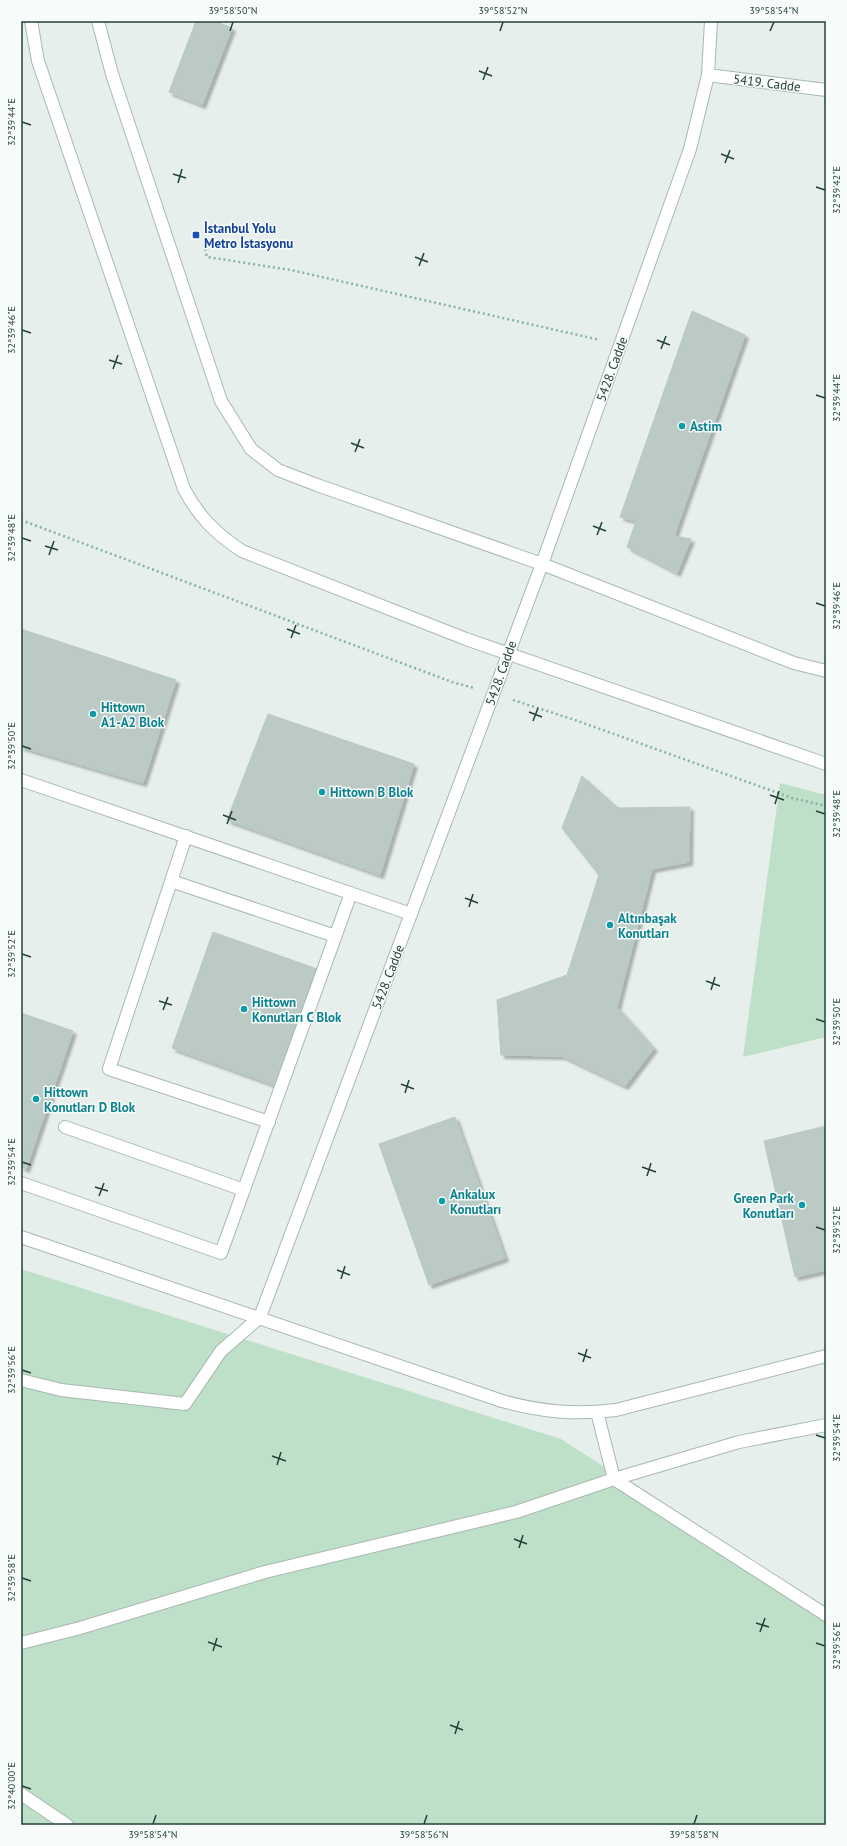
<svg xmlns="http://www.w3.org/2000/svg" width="847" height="1846" font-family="'PT Sans',sans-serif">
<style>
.green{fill:#bfe0c8}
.building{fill:#bbcac4;stroke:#b8c9c2;filter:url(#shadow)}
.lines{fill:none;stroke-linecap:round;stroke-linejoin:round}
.lane-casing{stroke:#a8b8b2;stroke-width:14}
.street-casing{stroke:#a8b8b2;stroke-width:14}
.path{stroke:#86b3a5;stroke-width:2.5;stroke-dasharray:2 3;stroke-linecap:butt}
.lane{stroke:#fff;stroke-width:12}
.street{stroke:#fff;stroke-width:12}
.ticks{fill:none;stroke:#24423a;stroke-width:1.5}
.transit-dot{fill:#1a4fb4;stroke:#f7fbf9;stroke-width:1.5}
.culture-dot{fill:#0f9aa8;stroke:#f7fbf9;stroke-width:1.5}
.labels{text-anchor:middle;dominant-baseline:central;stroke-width:3;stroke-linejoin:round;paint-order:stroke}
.street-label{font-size:13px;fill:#24423a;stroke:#f7fbf9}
.transit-label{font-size:13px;font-weight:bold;fill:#164399;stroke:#f7fbf9;text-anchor:start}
.culture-label{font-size:13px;font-weight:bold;fill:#0d838f;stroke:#f7fbf9;text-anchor:start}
.neatline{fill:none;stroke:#24423a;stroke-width:1.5}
.ticks-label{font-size:10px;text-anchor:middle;fill:#24423a}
</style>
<defs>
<filter id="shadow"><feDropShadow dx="3.5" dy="3.5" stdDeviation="1" flood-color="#0004"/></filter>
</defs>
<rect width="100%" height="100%" fill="#e6efeb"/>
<path class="green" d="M780 783 826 795V1037L743 1057Z
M21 1269 561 1439 826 1611V1825H21Z"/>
<path class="building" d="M196 21H214L232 28 202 105 169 92Z
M692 311 745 335 674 536 691 539 677 573 627 547 636 521 620 517Z
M21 629 176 680 143 783 21 747Z
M268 714 414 764 380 875 227 820Z
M582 776 618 808 690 807 689 862 652 869 617 1007 654 1048 625 1086 562 1056 501 1055 497 1000 567 975 599 875 562 828Z
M213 932 317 969 277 1086 172 1048Z
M21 1013 73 1031 26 1169 21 1167Z
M455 1117 505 1258 429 1285 379 1144Z
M826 1126V1270L795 1277 764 1141Z"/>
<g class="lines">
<g class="lane-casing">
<path id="lane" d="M21 780 411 914
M186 836 109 1069 269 1122
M171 881 335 936
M65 1127 244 1190
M21 1183 221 1253 351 893"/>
</g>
<g class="street-casing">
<path id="street" d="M31 21 38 61 184 489C199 517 215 533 242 551L466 639 826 764
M98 21 112 74 221 401 251 449 278 470 317 485 542 564 794 663 826 671
M708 75 826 90
M21 1237 502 1401C542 1412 575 1415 616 1410L826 1356
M21 1380 61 1390 185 1404 221 1351 260 1317 542 564 690 149 708 75 711 21
M597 1412 614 1479 826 1615
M21 1643 80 1628 265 1572 516 1512 614 1479 739 1442 826 1425
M21 1794 67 1825"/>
</g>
<path class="path" d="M204 244 207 257 291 270 600 340
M21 520 452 682 474 688
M513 700 575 720 792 798 826 806"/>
<use href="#lane" class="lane"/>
<use href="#street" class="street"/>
</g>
<path class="ticks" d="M230 31 233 22M500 31 503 22M770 31 774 22M479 71 492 76M483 80 488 67M22 122 31 125M721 154 734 159M725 163 730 150M173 174 186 178M178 183 182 169M816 187 825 190M415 257 428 262M419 266 424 253M22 330 31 333M657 340 670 345M661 349 666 336M109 360 122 364M113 369 118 355M816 395 825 398M351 443 364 448M355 452 360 439M593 526 606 531M597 535 602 522M22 538 31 541M45 546 58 550M49 555 54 541M816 603 825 606M287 629 300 634M291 638 296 625M529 712 542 717M533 721 538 708M22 746 31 749M770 795 784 800M775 804 779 791M816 811 825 814M223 815 236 820M227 824 232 811M465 898 478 903M469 907 473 894M22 954 31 957M706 981 720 986M711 990 715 977M159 1001 172 1005M163 1010 168 997M816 1019 825 1022M401 1084 414 1089M405 1093 409 1080M22 1162 31 1165M642 1167 656 1172M647 1176 651 1163M95 1187 108 1191M99 1196 104 1183M816 1227 825 1230M337 1270 350 1275M341 1279 345 1266M578 1353 591 1358M583 1362 587 1349M22 1370 31 1373M816 1435 825 1438M272 1456 286 1461M277 1465 281 1452M514 1539 527 1544M519 1548 523 1535M22 1578 31 1581M756 1623 769 1627M760 1632 765 1618M208 1642 222 1647M816 1643 825 1646M213 1651 217 1638M450 1725 463 1730M455 1734 459 1721M22 1786 31 1789M153 1824 156 1815M424 1824 427 1815M694 1824 697 1815"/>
<rect class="transit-dot" x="192" y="231" width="8" height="8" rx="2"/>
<g class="culture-dot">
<circle cx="682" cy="426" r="4"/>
<circle cx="93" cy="714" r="4"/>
<circle cx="322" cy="792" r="4"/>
<circle cx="610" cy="925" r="4"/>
<circle cx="244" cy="1009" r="4"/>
<circle cx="36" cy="1099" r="4"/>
<circle cx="442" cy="1201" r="4"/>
<circle cx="802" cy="1205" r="4"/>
</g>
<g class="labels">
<g class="street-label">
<text transform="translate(767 83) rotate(7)">5419. Cadde</text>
<text transform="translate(612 369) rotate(-70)">5428. Cadde</text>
<text transform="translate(501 673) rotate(-70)">5428. Cadde</text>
<text transform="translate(388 977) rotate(-69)">5428. Cadde</text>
</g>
<g class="transit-label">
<text x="204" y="228">İstanbul Yolu<tspan x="204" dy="15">Metro İstasyonu</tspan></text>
</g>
<g class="culture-label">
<text x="690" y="426">Astim</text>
<text x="101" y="707">Hittown<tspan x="101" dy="15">A1-A2 Blok</tspan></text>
<text x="330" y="792">Hittown B Blok</text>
<text x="618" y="918">Altınbaşak<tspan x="618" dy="15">Konutları</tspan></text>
<text x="252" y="1002">Hittown<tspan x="252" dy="15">Konutları C Blok</tspan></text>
<text x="44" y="1092">Hittown<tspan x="44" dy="15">Konutları D Blok</tspan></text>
<text x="450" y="1194">Ankalux<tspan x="450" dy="15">Konutları</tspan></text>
<text x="794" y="1198" text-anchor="end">Green Park<tspan x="794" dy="15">Konutları</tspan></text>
</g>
</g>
<rect width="847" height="1846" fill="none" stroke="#f7fbf9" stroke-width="44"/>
<rect x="22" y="22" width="803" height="1802" class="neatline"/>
<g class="ticks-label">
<text x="233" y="14">39°58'50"N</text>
<text x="503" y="14">39°58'52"N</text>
<text x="774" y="14">39°58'54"N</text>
<text transform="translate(11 122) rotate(-90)" y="4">32°39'44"E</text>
<text transform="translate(836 190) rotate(-90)" y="4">32°39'42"E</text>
<text transform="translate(11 330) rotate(-90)" y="4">32°39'46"E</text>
<text transform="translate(836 398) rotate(-90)" y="4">32°39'44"E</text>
<text transform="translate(11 538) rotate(-90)" y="4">32°39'48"E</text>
<text transform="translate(836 606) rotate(-90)" y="4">32°39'46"E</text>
<text transform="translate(11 746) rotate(-90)" y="4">32°39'50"E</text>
<text transform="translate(836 814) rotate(-90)" y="4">32°39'48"E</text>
<text transform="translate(11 954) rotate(-90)" y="4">32°39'52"E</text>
<text transform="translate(836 1022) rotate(-90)" y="4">32°39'50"E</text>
<text transform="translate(11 1162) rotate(-90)" y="4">32°39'54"E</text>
<text transform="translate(836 1230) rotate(-90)" y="4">32°39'52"E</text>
<text transform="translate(11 1370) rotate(-90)" y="4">32°39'56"E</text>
<text transform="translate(836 1438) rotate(-90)" y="4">32°39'54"E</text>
<text transform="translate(11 1578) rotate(-90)" y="4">32°39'58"E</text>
<text transform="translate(836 1646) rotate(-90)" y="4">32°39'56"E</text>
<text transform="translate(11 1786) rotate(-90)" y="4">32°40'00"E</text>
<text x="153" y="1838">39°58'54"N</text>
<text x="424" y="1838">39°58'56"N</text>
<text x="694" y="1838">39°58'58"N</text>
</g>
</svg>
